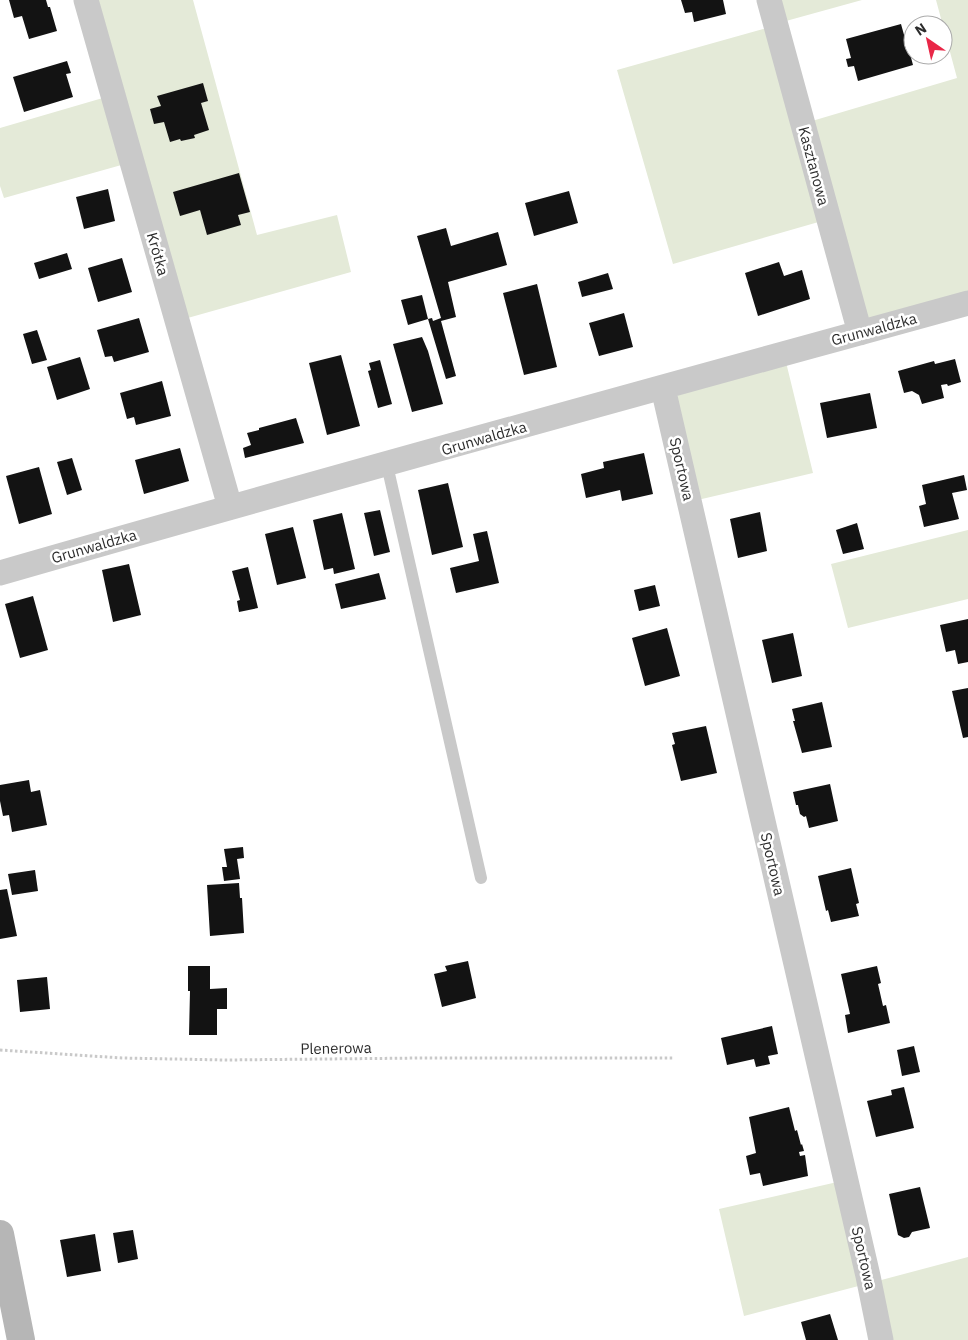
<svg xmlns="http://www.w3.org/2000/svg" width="968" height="1340" font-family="'IBM Plex Sans',sans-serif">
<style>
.green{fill:#e4ead8}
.building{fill:#131313}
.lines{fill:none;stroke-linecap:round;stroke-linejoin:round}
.path{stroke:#c9c9c9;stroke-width:3;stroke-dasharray:2.5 2.5;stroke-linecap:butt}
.lane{stroke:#c9c9c9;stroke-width:12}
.street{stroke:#c9c9c9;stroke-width:25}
.secondary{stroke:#b6b6b6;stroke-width:28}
.labels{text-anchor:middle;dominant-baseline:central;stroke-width:5;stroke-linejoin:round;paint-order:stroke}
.street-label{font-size:15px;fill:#2c2c2c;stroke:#fff}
</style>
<rect width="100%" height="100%" fill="#fff"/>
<path class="green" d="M86 0H193L257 235 337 215 351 272 177 321 125 164 4 198 0 186V128L113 95Z
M777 0H862L786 21Z
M936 0H968V303L860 333 829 219 673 264 617 70 767 28 812 121 957 78Z
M784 354 813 473 689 502 663 388Z
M968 530V599L848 628 831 564Z
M846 1180 870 1283 968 1257V1340H881L870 1283 744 1316 719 1209Z"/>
<path class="building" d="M9 0H46L48 7H50L57 31 29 39 22 16 14 18Z
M681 0H723L726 14 694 22 692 12 685 13Z
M901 24 906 42 911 41 913 49 909 50 913 65 858 81 854 66 848 67 846 59 851 58 846 39Z
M67 61 71 73 66 74 73 97 24 112 13 77Z
M203 83 208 101 201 103 209 130 194 135 195 138 181 141 180 139 170 142 164 122 154 124 150 109 161 106 157 96Z
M239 173 250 212 238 215 241 225 207 235 200 210 180 216 173 192Z
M108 189 115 221 84 229 76 197Z
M569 191 578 223 534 236 525 203Z
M446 228 451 246 498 232 507 265 448 282 456 317 441 321 456 376 446 379 428 319 408 325 401 300 422 295 428 319 432 318 433 321 441 318 417 236Z
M67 253 72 269 39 279 34 263Z
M122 258 132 292 98 302 88 268Z
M779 262 784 276 802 270 810 299 758 316 745 273Z
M608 273 613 289 582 297 578 282Z
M537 284 557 367 524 375 503 293Z
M624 313 633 347 599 356 589 323Z
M139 318 149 352 114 362 112 356 105 357 97 330Z
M37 330 47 360 32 364 23 334Z
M422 337 428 351 443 404 412 412 393 344Z
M341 355 360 426 327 435 309 363Z
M80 357 90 389 57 400 47 367Z
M955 359 961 382 948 386 947 384 941 385 944 398 922 404 919 395 912 391 904 393 898 371 934 361 935 364Z
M380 360 392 404 378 408 368 371 371 370 369 363Z
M162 381 171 416 136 425 134 417 127 419 120 393Z
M870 393 877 428 827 438 820 403Z
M296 418 304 443 245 458 243 448 251 445 247 433 259 430V428Z
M180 448 189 481 144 494 135 460Z
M644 453 653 494 622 501 620 490 586 498 581 474 604 468 603 462Z
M72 458 82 490 67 495 57 462Z
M39 467 52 514 19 524 6 476Z
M964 475 967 490 952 493 959 519 924 527 919 506 926 504 922 485Z
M448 483 463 547 432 555 418 490Z
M380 510 390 552 374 556 364 513Z
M760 512 767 551 738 558 730 519Z
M342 513 355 569 334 574 333 568 324 570 313 520Z
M857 523 864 549 843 554 836 530Z
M293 527 306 578 277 585 265 534Z
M487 531 499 583 456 593 450 568 479 561 473 534Z
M129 564 141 615 113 622 102 570Z
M248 567 258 608 239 612 237 601 240 600 232 571Z
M379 573 386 599 341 609 335 584Z
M655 585 660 606 639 611 634 590Z
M33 596 48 650 20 658 5 604Z
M968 619V662L958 664 955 650 946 652 940 625Z
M667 628 680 676 645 686 632 638Z
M793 633 802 676 772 683 762 640Z
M968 688V737L963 738 952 691Z
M822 702 832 747 802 753 793 721H795L792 709Z
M706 726 717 773 681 781 672 745 675 744 672 733Z
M29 780 31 792 40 790 47 825 12 832 9 815 3 816 0 801V785Z
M830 784 838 821 809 828 806 816 804 817 800 814 798 805H796L793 792Z
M243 847 244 858 237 859 240 879 224 881 222 867H227L224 849Z
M851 868 859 903 856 904 859 916 831 922 828 910 826 911 818 876Z
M35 870 38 891 12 895 8 874Z
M239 883 240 898H242L244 933 210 936 207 885Z
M7 889 17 936 0 939V890Z
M468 961 476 998 442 1007 434 974 447 971 445 966Z
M188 966H210V989L227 988V1009H217V1035H189L190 991H188Z
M877 966 881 983 878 984 883 1006 886 1005 890 1023 848 1033 845 1015 850 1014 841 974Z
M47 977 50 1009 20 1012 17 980Z
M772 1026 778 1054 768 1056 770 1064 756 1067 754 1059 727 1065 721 1038Z
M914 1046 920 1072 902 1076 897 1050Z
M904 1087 914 1128 876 1137 867 1101 892 1095 891 1090Z
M789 1107 795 1131 797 1130 801 1145 802 1144 804 1151 799 1152 800 1156 805 1155 808 1176 763 1186 760 1173 750 1175 746 1156 756 1153 749 1117Z
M920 1187 930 1228 912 1232 909 1237 904 1238 898 1235 889 1194Z
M133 1230 138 1259 118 1263 113 1233Z
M95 1234 101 1271 67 1277 60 1240Z
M830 1314 838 1340H806L801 1322Z"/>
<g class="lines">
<path class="path" d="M0 1050 122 1058 225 1060 422 1058H673"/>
<path class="lane" d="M387 465 481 878"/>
<path class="street" d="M86 0 230 507
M769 0 860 333
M663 388 868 1276 881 1340
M0 573C322 480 645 392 968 303"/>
<path class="secondary" d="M0 1234 21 1340"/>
</g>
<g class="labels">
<g class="street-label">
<text transform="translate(814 166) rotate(75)">Kasztanowa</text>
<text transform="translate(158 254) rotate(74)">Krótka</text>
<text transform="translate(874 329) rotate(-15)">Grunwaldzka</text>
<text transform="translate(484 438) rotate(-16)">Grunwaldzka</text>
<text transform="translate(682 469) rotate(77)">Sportowa</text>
<text transform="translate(94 546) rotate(-16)">Grunwaldzka</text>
<text transform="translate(773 864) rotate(77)">Sportowa</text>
<text transform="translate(336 1048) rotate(-1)">Plenerowa</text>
<text transform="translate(864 1258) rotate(77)">Sportowa</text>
</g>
</g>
<g transform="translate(928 40) rotate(326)"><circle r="24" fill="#ffffff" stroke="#ababab"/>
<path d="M0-4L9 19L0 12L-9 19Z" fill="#e92747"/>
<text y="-8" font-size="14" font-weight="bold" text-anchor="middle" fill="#2c2c2c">N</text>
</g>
</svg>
